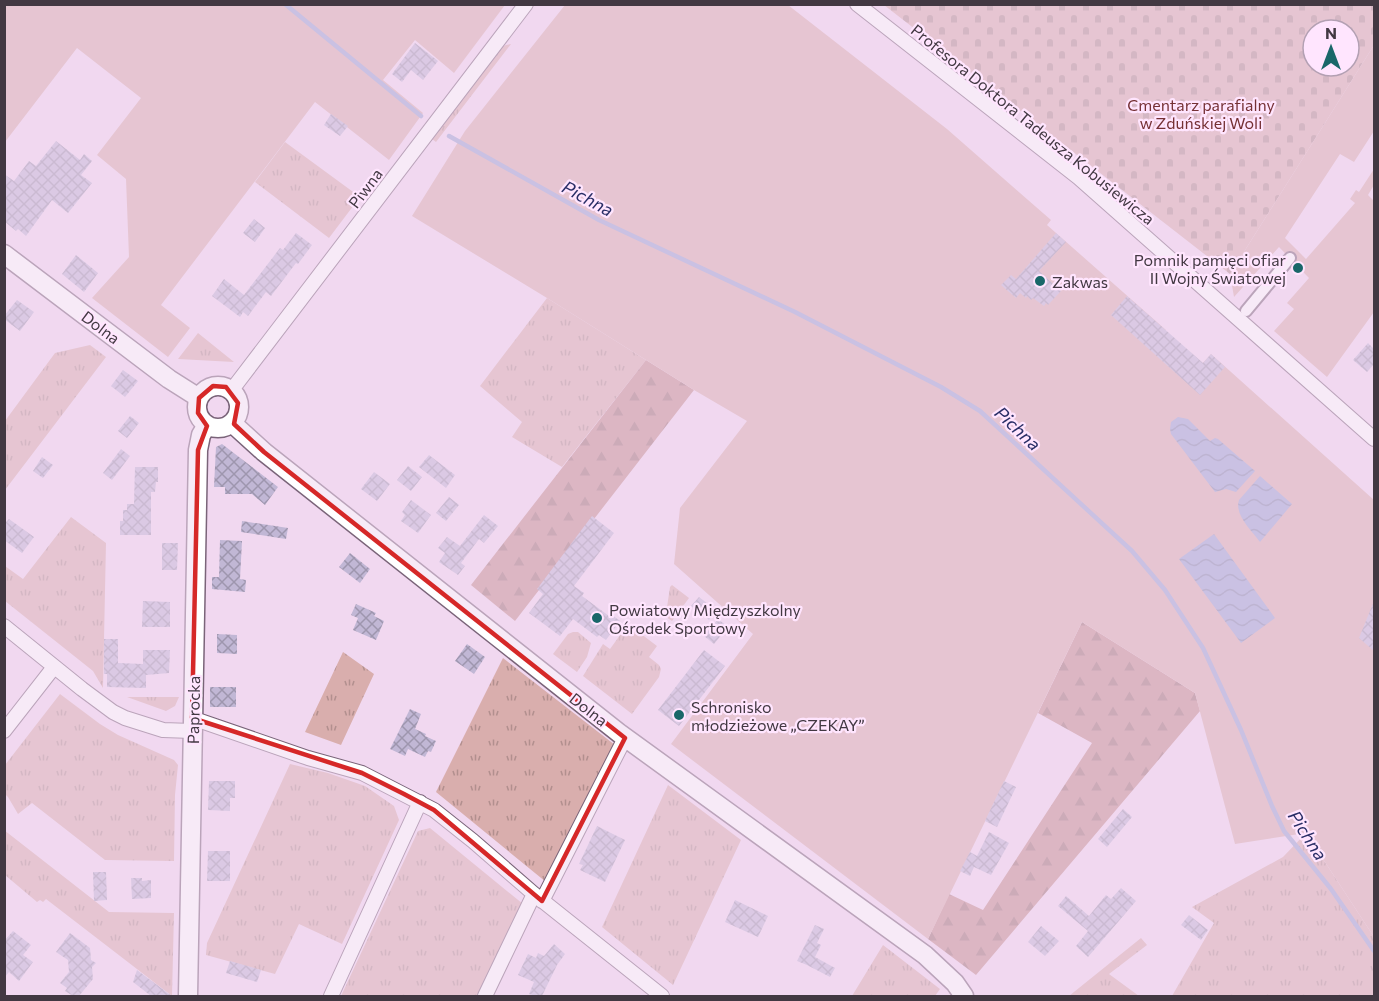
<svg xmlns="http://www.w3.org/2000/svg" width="1379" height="1001" font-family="Commissioner,sans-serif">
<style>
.grass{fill:url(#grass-tufts)}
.forest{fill:url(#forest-firs)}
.cemetery{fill:url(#cemetery-stones);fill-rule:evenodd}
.green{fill:#d9aead}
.water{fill:url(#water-waves)}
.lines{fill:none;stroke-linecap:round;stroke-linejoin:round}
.stream{stroke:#9ba4d2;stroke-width:4.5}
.building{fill:url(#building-cross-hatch)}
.pedestrian-casing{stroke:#7a6479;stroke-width:14}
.minor-casing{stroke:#7a6479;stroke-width:16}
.tertiary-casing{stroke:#7a6479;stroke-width:21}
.pedestrian{stroke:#fff;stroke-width:10}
.minor{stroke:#fff;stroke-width:14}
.tertiary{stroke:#fff;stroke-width:18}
.marked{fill:none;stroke:#d62828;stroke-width:4.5;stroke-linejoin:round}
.poi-dot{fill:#196769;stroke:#ffe5fe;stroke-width:2}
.labels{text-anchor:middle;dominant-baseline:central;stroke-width:4.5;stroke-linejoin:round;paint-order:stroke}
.park-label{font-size:16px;fill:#753034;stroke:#ffe5fe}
.street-label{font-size:16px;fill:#423842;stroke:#ffe5fe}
.poi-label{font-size:16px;fill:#423842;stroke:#ffe5fe;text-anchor:start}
.water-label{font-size:18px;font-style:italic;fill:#292e66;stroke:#ffe5fe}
</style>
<defs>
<pattern id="grass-tufts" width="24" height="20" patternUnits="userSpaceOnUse" patternTransform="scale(1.5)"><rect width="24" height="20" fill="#d9aead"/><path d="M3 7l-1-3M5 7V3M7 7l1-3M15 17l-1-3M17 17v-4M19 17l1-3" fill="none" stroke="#b28f8e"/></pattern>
<pattern id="forest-firs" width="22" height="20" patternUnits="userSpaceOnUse" patternTransform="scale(1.5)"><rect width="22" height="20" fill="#c38c8c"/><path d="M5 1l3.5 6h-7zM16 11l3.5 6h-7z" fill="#a07374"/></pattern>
<pattern id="cemetery-stones" width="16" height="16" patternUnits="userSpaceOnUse" patternTransform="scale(1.5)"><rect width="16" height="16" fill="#d9aead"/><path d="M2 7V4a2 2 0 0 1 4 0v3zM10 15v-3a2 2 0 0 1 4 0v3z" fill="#b28f8e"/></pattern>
<pattern id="water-waves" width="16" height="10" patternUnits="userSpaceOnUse" patternTransform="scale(1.5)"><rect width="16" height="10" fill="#9ba4d2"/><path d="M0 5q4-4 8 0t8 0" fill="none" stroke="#8087ac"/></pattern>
<pattern id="building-cross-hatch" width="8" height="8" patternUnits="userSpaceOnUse" patternTransform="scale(1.5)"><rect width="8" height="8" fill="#c1b7d5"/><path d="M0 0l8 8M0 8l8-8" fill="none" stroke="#9e96ae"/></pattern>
</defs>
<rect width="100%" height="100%" fill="#f1d8f0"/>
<path class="grass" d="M511 44 436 142 432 139 502 47 506 45Z
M285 142 360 197 329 238 255 182Z
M547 298 646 360 562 467 512 437 522 422 480 386Z
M198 333 234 362 178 359Z
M90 345 106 357 5 490V421L55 353Z
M71 517 106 543 103 688 93 671 5 601V566L23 579Z
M672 585 689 598 672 621 666 617V614L670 587Z
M628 624 657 646 649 657 659 665 661 669 659 677 632 714 583 676 603 644 610 649Z
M573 632H578L591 643 587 657 577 672 553 654 568 634Z
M343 652 374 674 341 745 305 732Z
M503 658 615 745 546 882 436 792Z
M60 694 100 724 118 735 174 760 178 765 175 795 174 861 105 860 32 803 18 814 8 797 5 794V765Z
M127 697H179L175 706 166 711Z
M290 764 328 773 365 786 394 806 399 820 342 944 299 924 275 974 206 955 207 943Z
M668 785 741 840 673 985 602 927Z
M430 828 523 904 479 996H341L418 831Z
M4 830 109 912 174 913 172 996 46 899 43 902 40 900 37 902 5 875Z
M1306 833 1374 937V996H1172L1214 923 1192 907 1283 857Z
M1141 938 1147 945 1109 974 1139 996H1069Z
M883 945 940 989 935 996H852Z"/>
<path class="forest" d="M646 360 694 390 515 621 471 585Z
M1082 622 1195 693 1200 711 976 975 928 939 949 894 983 910 1092 743 1038 713Z"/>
<path class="cemetery" d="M884 5H1374V45L1230 274ZM1313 30H1349V66H1313Z"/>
<path class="green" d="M5 5H505L454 73 415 40 383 80 423 113 389 160 315 102 161 305 190 328 168 357 92 298 129 257 126 179 97 155 141 98 77 48 5 142Z
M565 5H788L947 129 1051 220 1047 225 1166 330 1154 344 1191 376 1211 354 1374 500V937L1306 833 1235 844 1195 693 1082 622 928 939 671 744 753 634 674 564 680 508 747 421 694 390 547 298 412 216 465 131Z
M1374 45V131L1354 162 1340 154 1285 238 1306 259 1355 203 1350 199 1356 190 1359 192 1374 169V185L1368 195 1374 201V312L1327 377 1274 331 1294 309 1287 303 1309 278 1279 247 1234 297 1230 274Z"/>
<path class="water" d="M1178 417 1188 419 1210 441 1215 438 1218 439 1255 471 1236 492 1226 489 1215 492 1171 434 1170 429 1171 422Z
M1260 476 1292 504 1260 542C1252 531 1234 515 1239 500Z
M1214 534 1275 618 1241 643 1179 559Z"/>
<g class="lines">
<path class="stream" d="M285 4 421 116
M449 136 599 220 795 312 941 387 980 411 1132 551 1165 590 1203 648 1241 730 1272 806 1284 831 1331 889 1374 951"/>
</g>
<path class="building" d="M415 43 438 61 423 80 411 70 402 82 392 74Z
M331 114 348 126 340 136 324 125Z
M56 141 80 160 84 154 92 161 81 175 92 183 68 213 52 200 26 236 18 229 16 231 4 221V174L14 181 29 161 36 166Z
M254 219 265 228 255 242 243 233Z
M296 233 312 245 298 264 296 263 271 296 266 292 248 316 243 312 240 317 212 296 224 279 244 295 280 248 283 250Z
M1056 233 1066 242 1039 271 1061 291 1048 305 1046 303 1044 306 1033 298 1031 300 1027 296 1026 298 1020 293 1016 298 1001 285 1011 275 1016 279Z
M76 255 98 273 84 292 62 274Z
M1127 296 1203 363 1211 354 1225 367 1200 395 1111 315Z
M17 300 34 312 20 331 4 319V316Z
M1368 343 1374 349V364L1367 372 1353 360Z
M123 370 138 381 125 397 111 386Z
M130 416 139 423 127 438 118 431Z
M222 444 278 487 265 505 252 494H225V487H214L216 447Z
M121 449 130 456 112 480 103 473Z
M429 455 455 475 446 488 419 467Z
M42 457 53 465 43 478 33 471Z
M408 466 422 477 411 491 397 480Z
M135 467H158V482H156L155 492H151V535H120V521H123V510H127V504H134Z
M374 472 390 484 377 501 361 489Z
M449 497 459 505 446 521 436 513Z
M411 500 431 515 418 533 401 521 405 515 402 512Z
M484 515 498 526 484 543 479 539 461 563 465 566 458 575 439 562 445 553 438 548 447 537 460 546Z
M592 516 614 533 574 586 584 593 582 596 609 616 611 614 620 621 606 640 599 635 597 637 573 619 560 636 529 613 543 594 537 589Z
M9 519 34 537 22 553 4 540V524Z
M242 521 288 528 286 539 241 532Z
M220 540 242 541 240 579 246 580 245 592 212 589V577H219Z
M162 543H178L177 570H162Z
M350 553 370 569 360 583 339 567Z
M699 597 716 610 709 620 691 606Z
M143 601 170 602V627H142Z
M1374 601V651L1359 638Z
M356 604 376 613 374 616 384 621 376 640 353 630 358 618 351 615Z
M718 619 728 627 714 644 704 636Z
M217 634 237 635V654L217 653Z
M104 639H118V663L143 664V650H170L169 673 146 675V688L107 687V674H104Z
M467 644 485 657 474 674 455 661Z
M704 650 725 666 679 726 658 710Z
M210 687H236V707H210Z
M410 709 421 714 415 729 426 734 425 736 436 741 431 752 428 751 425 757 408 749 405 756 390 749Z
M209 781H235V798H230V811L208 810Z
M1004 781 1016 787 997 827 985 821Z
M1123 809 1132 817 1107 847 1098 839Z
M597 826 625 840 605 882 580 870 583 865 579 864Z
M989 832 1009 843 991 875 974 867 970 876 960 871 970 852 977 856Z
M208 851H230V881H207Z
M93 872H106L107 900 94 901Z
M131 878H142V881L151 880V898L132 899Z
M1121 888 1136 901 1088 957 1076 946 1088 931 1058 906 1066 896 1089 916 1106 895 1111 899Z
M735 900 768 916 758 937 725 922Z
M1189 915 1208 930 1201 940 1181 925Z
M815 925 824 929 817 943 821 945 815 957 835 968 830 977 807 965 797 961Z
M1041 926 1059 941 1045 956 1028 942Z
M13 931 31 945 23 955 33 962 19 981 9 972 4 978V941Z
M70 933 90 948 91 960 96 963 92 967 93 979 79 996H73L65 991 67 988 60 983 69 972 68 960 56 952Z
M554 944 565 954 557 965 542 996H535L529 994 534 982 518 975 528 954 536 958 538 953 544 956Z
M230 961 261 970 257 982 226 973Z
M137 970 172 996H151L133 982Z"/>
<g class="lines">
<g class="pedestrian-casing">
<path id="pedestrian" d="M1246 311 1290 258"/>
</g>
<g class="minor-casing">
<path id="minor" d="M857 4 1079 178 1374 439
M231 391 526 4
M4 626 82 689 113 712 125 718 163 730 192 731
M192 718 308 758 362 773 434 810 473 841 534 894 662 996
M4 731 54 667
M542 901 625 738
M331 996 420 802
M485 996 534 894"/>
</g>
<g class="tertiary-casing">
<path id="tertiary" d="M4 254 169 379 199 398
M197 407a21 21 0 1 1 42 0a21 21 0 1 1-42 0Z
M232 423 264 452 619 733 925 955 955 983 964 996
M188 996 198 450 201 435 207 425"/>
</g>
<use href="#pedestrian" class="pedestrian"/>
<use href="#minor" class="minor"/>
<use href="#tertiary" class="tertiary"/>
</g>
<path d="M0 0H1379V1001H0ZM213 386 226 387 238 403 234 424 264 452 625 738 542 901 434 810 404 794 362 773 192 718 198 450 207 426 198 413 199 398Z" fill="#f1d8f0" fill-opacity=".55" fill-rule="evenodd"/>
<path class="marked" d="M213 386 226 387 238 403 234 424 264 452 625 738 542 901 434 810 404 794 362 773 192 718 198 450 207 426 198 413 199 398Z"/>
<g class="poi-dot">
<circle cx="1298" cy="268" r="6"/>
<circle cx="1040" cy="281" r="6"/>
<circle cx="597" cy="618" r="6"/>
<circle cx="679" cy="715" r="6"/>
</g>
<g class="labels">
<g class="park-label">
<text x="1201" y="104">Cmentarz parafialny<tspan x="1201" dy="18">w Zduńskiej Woli</tspan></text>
</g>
<g class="street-label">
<text transform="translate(1033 124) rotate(39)">Profesora Doktora Tadeusza Kobusiewicza</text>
<text transform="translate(365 188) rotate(-53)">Piwna</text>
<text transform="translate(101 327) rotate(37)">Dolna</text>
<text transform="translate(589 709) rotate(38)">Dolna</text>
<text transform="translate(193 710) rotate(-89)">Paprocka</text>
</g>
<g class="poi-label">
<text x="1286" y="259" text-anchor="end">Pomnik pamięci ofiar<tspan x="1286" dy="18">II Wojny Światowej</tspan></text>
<text x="1052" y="281">Zakwas</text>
<text x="609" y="609">Powiatowy Międzyszkolny<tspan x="609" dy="18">Ośrodek Sportowy</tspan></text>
<text x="691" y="706">Schronisko<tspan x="691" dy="18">młodzieżowe „CZEKAY”</tspan></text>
</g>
<g class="water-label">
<text transform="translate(588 198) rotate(28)">Pichna</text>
<text transform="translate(1018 428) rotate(43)">Pichna</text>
<text transform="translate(1308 835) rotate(57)">Pichna</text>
</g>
</g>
<rect width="1379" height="1001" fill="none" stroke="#423842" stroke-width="12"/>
<g transform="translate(1331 48)"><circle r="28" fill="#ffe5fe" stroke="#b3a0b3" stroke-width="1.5"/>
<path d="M0-4.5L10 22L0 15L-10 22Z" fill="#196769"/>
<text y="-9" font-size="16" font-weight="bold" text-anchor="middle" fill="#423842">N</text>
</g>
</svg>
